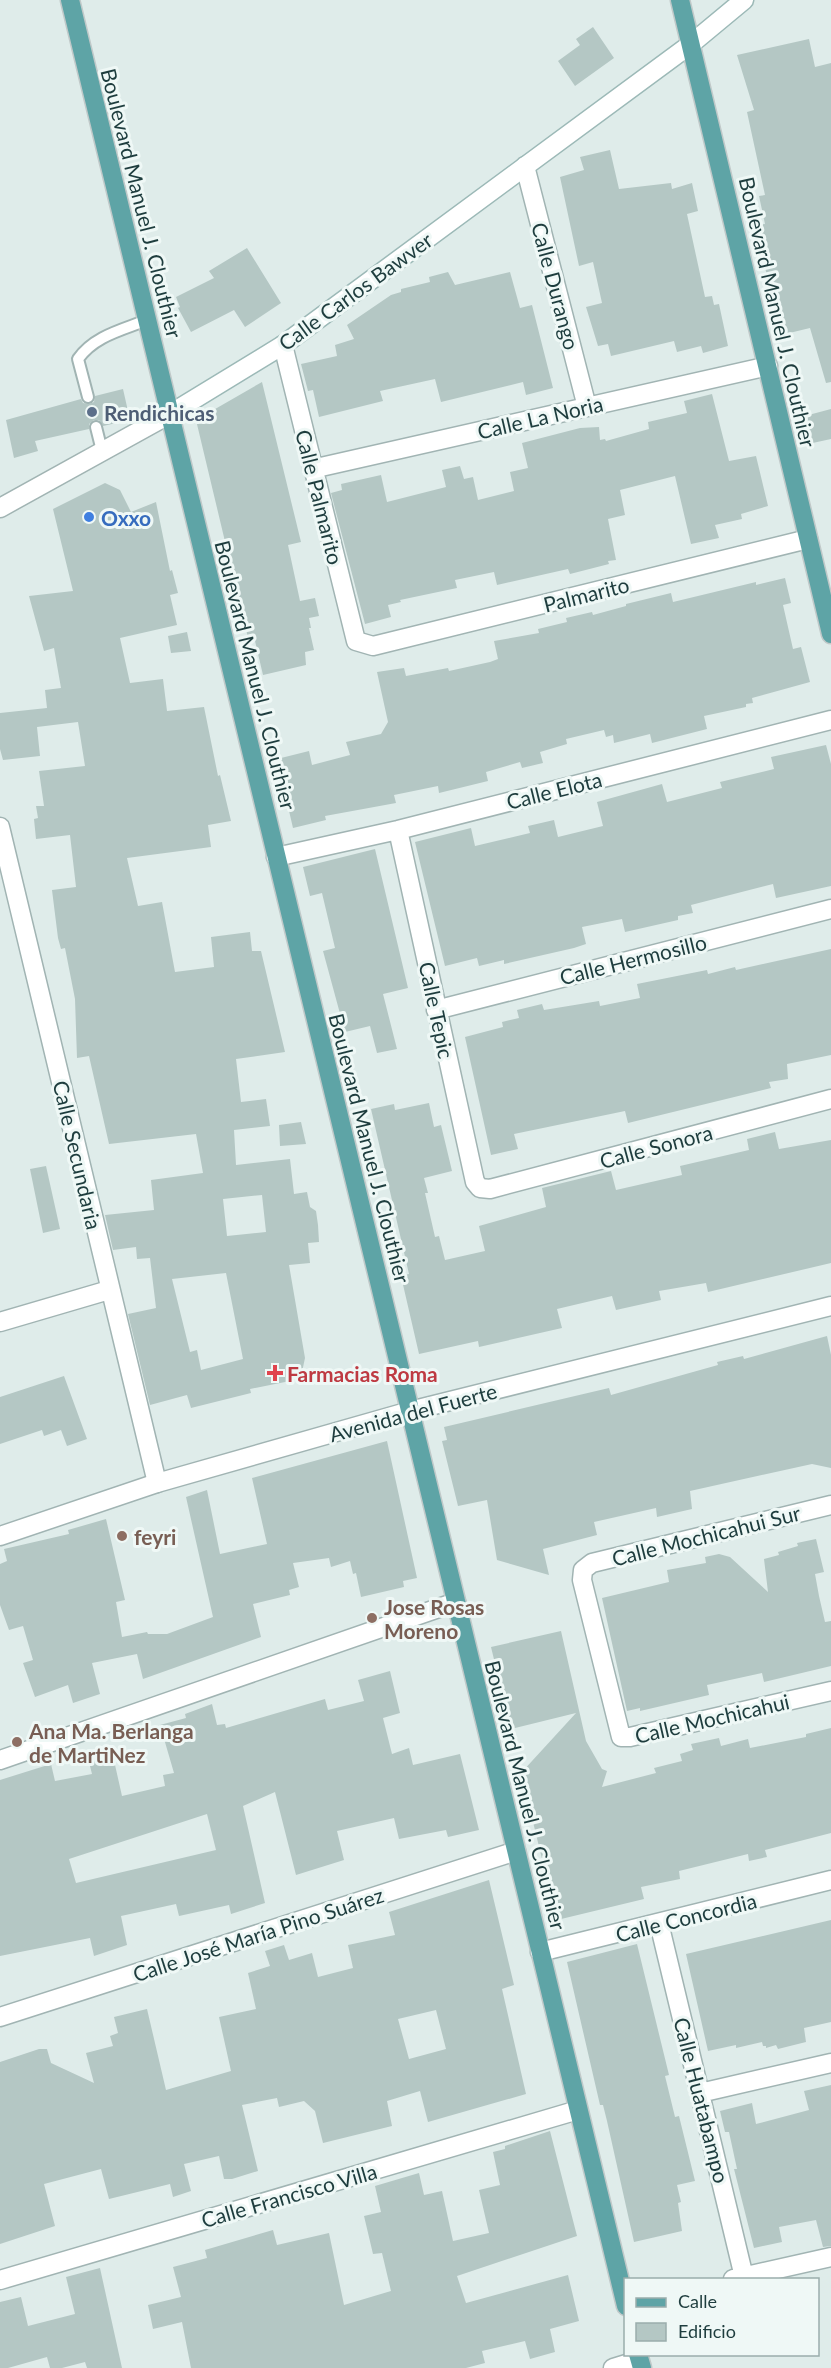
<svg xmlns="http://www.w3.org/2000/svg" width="831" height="2368" font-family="Lato,sans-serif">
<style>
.building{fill:#b4c7c4;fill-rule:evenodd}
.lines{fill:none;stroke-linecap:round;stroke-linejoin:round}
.service-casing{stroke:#a1b4b3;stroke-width:14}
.minor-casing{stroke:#a1b4b3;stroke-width:21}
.tertiary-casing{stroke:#a1b4b3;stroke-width:21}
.secondary-casing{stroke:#9cb9b7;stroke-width:21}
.primary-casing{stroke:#c0c9c9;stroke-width:21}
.service{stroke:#fff;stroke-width:10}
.minor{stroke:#fff;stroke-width:18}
.tertiary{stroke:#fff;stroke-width:18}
.secondary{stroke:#fff;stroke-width:18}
.primary{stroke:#5ea4a6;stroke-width:18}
.service-dot{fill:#5c6f8a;stroke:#eff8f6;stroke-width:2}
.shop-dot{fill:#3f7fe0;stroke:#eff8f6;stroke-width:2}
.health-dot{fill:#e0444e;stroke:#eff8f6;stroke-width:2}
.education-dot{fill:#8d6e63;stroke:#eff8f6;stroke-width:2}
.labels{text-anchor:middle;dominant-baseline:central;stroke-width:6;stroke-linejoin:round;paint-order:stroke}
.street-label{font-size:21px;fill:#1e3d3e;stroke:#eff8f6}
.service-label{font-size:21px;font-weight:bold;fill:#4e5e75;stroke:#eff8f6;text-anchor:start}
.shop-label{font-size:21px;font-weight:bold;fill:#366cbe;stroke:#eff8f6;text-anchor:start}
.health-label{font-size:21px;font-weight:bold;fill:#be3a42;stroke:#eff8f6;text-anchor:start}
.education-label{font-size:21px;font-weight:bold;fill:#785e54;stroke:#eff8f6;text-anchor:start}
</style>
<rect width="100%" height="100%" fill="#dfecea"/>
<path class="building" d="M593 27 614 58 575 86 558 61 580 45 576 39Z
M809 39 815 67 831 63V382L826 383 810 328 781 335 755 225 765 224 759 196 765 195 747 112 754 110 737 55Z
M610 150 619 189 671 183 672 189 692 183 698 211 687 214 705 297 712 296 714 305 719 304 728 346 703 353 701 346 677 352 674 341 611 356 608 344 598 346 586 307 602 303 593 262 579 266 560 177 584 170 580 157Z
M247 248 281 303 245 327 234 310 191 332 178 308 180 307 176 297 214 278 209 271Z
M448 272 455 285 510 272 520 308 532 305 553 388 526 395 523 382 441 402 435 379 380 391 383 401 319 417 313 390 308 391 301 364 337 356 335 345 354 339 347 325 391 295 401 292V289L430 282 429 277Z
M262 382 301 542 288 545 300 601 315 598 319 616 309 618 311 628H309L314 650 305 652 306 665 263 675 255 641 249 642 196 420Z
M123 389 130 420 103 426 99 420H94L89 424V429L35 441 38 451 14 458 6 420 81 399 83 403 89 404 94 402 95 396Z
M712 394 729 461 756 456 768 506 741 514 742 519 715 525 719 538 691 544 675 476 620 490 625 515 608 519 616 560 608 561 609 564 570 574 568 569 497 585 494 572 455 580 457 588 400 600 401 602 388 605 391 617 365 624 331 493 342 490 341 484 381 475 387 502 446 487 442 470 460 466 464 479 473 477 478 500 514 491 510 472 528 468 522 443 580 428 599 427 600 440 605 439 606 441 649 429 648 422 687 413 684 401Z
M831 409V439L808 444 801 417Z
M105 483 120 490 131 512 156 502 170 571 172 570 178 593 170 595 177 625 120 638 130 683 163 679 167 711 204 707 218 776 220 775 231 821 208 825 211 847 127 858 138 906 162 902 175 972 214 967 211 937 250 932 252 951H261L285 1052 236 1059 241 1102 266 1099 270 1126 234 1130 236 1165 290 1159 294 1194 307 1192 310 1207 316 1211 318 1225 319 1242 308 1243 310 1263 289 1265 305 1358 302 1372 290 1381 250 1389 251 1393 191 1408 187 1395 150 1405 128 1314 156 1308 150 1258 137 1259 136 1247 113 1250 105 1215 154 1210 151 1180 203 1173 196 1134 109 1144 89 1056 77 1058 75 999 65 948 61 949 58 938 52 890 76 887 70 835 36 839 34 819 38 818 36 806H44L39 771 85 766 78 722 37 727 40 756 3 760 0 749V713L47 708 45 690 61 688 54 648 44 651 29 596 73 591 53 509ZM262 1195 266 1232 227 1236 223 1199ZM226 1273 243 1359 201 1370 197 1350 190 1352 172 1279Z
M785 578 791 603 783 605 793 649 801 647 810 682 752 698 753 703 746 704V707L704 716 707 729 652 743 650 734 614 743 613 735 606 737 604 730 566 739 567 744 540 752 543 763 522 768 520 762 486 772 488 781 439 793 438 786 394 795 396 803 325 816 326 820 293 828 277 759 309 751 312 765 350 755 346 742 381 734 388 722 377 672 404 668 406 676 448 668 449 671 490 662 498 659 494 641 539 633 538 629 567 622 566 618 592 612 593 615 626 606V604L671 593 673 602 756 582V585Z
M187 632 191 651 171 653 168 636Z
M826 745 831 764V886L776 898 773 884 691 905 693 913 678 916V920L625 932 622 919 582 927 586 944 574 948 504 964V960L479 966 477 958 445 966 415 842 471 828 475 846 530 833 528 826 554 820 558 837 603 826 597 802 662 784 667 802 722 788 720 782 774 769 771 757Z
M375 849 408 988 383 994 397 1049 377 1053 370 1026 345 1032 323 951 335 948 322 893 310 896 303 867Z
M831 949V1055L787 1064 788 1079 769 1082 771 1088 628 1123 625 1111 514 1134 518 1149 491 1155 465 1037 503 1027 502 1022 519 1018 517 1010 542 1004 544 1010 599 1001 600 1006 640 998 637 984 707 970 708 974 735 967 736 970Z
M429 1103 434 1127 441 1125 452 1171 424 1178 428 1193H425L435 1237 439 1236 445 1260 485 1251 479 1226 546 1207 542 1188 611 1171 616 1190 682 1175 680 1166 749 1150 747 1139 775 1132 779 1149 831 1140V1263L708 1292 706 1283 659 1291 661 1300 616 1310 612 1296 557 1309 562 1328 479 1347 478 1341 419 1354 401 1276 409 1274 371 1109 394 1104 395 1110Z
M301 1122 306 1144 280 1146 279 1125Z
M46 1166 60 1229 43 1233 30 1169Z
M827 1336 831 1355V1468L812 1464 690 1491 692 1509 657 1517 656 1508 594 1522 597 1535 543 1549 549 1575 497 1560 487 1500 458 1506 442 1441 447 1440 444 1427 609 1388 611 1395 718 1365 717 1362 743 1356 744 1359Z
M64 1376 87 1439 67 1446 61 1430 44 1436 42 1430 0 1444V1397Z
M387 1441 417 1578 403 1581 404 1587 361 1597 356 1573 353 1574 350 1561 331 1567 329 1558 293 1563 299 1587 289 1590 290 1595 253 1604 261 1637 143 1679 137 1654 92 1663 100 1694 73 1703 68 1685 35 1697 23 1663 33 1660 23 1626 9 1630 0 1605V1564L7 1561 4 1549 69 1534 68 1530 106 1519 125 1600 116 1602 122 1637 147 1632 148 1634H167L213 1617 186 1497 207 1490 220 1554 267 1544 252 1478Z
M816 1539 824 1572 815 1574 819 1596 825 1622 831 1621V1666L764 1682 762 1673 707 1685 709 1695 640 1711V1708L627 1711 602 1598 669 1582 667 1570 706 1563 705 1557 719 1554 730 1557 768 1592 764 1559 779 1555 778 1552 798 1546 797 1543Z
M561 1631 586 1741 602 1769 607 1771 602 1787 656 1773 654 1768 682 1761 680 1754 693 1750 691 1744 719 1738 721 1746 748 1739 750 1748 806 1737V1734L831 1728V1833L765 1850 767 1857 749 1861 748 1854 679 1871 680 1879 641 1887 644 1899 557 1920 521 1773 576 1713 511 1729 491 1647Z
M390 1671 400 1713 383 1718 392 1754 409 1748 413 1765 460 1754 479 1830 448 1837 446 1830 399 1839 394 1818 337 1831 344 1860 296 1875 275 1792 243 1806 265 1903 231 1914 229 1905 179 1916 176 1904 121 1916 127 1945 94 1956 90 1938 0 1956V1780L51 1764 55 1781 92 1774 89 1762 113 1756 122 1796 165 1786 163 1775 174 1773 160 1725 186 1718 185 1714 212 1704 217 1725 225 1724 226 1728 325 1699 328 1710 364 1701 358 1680ZM207 1814 216 1850 76 1883 69 1859Z
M489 1880 514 1985 502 1989 526 2094 428 2122 420 2091 387 2101 392 2126 323 2143 315 2111 304 2101 279 2107 277 2098 242 2105 258 2171 232 2179H224L219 2156 184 2164 191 2191 173 2197 170 2184 109 2199 101 2169 44 2184 55 2226 0 2244V2062L39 2049H47L51 2063 94 2083 86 2053 113 2046 110 2036 118 2033 114 2017 147 2009 166 2090 231 2071 219 2017 256 2009 248 1973 270 1966 265 1951 284 1945 289 1960 312 1953 318 1977 353 1968 348 1945 395 1935 389 1912ZM436 2010 446 2049 409 2059 398 2019Z
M831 1920V2022L804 2028 806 2042 778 2049 776 2045 766 2048V2046H763L762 2042 736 2048V2045L708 2051 686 1954Z
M637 1944 669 2075 665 2076 675 2117 679 2116 695 2181 677 2185 681 2202 678 2203 682 2231 634 2242 607 2121 603 2105H600L567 1962Z
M831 2085V2246L823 2247 816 2220 779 2227 782 2242 754 2248 734 2169H737L729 2132H725L720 2111 752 2103 756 2124 809 2110 804 2091Z
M550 2131 577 2236 457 2276 466 2303 568 2275 579 2321 550 2329 555 2352 530 2359 525 2341 482 2351 485 2363 466 2368H191L182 2322 153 2329 148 2305 181 2297 173 2267 207 2258 205 2250 273 2230 277 2245 329 2233 344 2305 391 2291 382 2253 373 2254 364 2216 381 2212 375 2186 419 2173 424 2195 442 2191 453 2241 489 2233 479 2190 500 2185 493 2152 505 2149V2146Z
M100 2268 122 2368H87L85 2362 62 2368H50L47 2357 8 2368H0V2302L21 2297 28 2326 75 2314 66 2277Z"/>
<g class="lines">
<g class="service-casing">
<path id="service" d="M88 397 78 359C94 336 122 330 147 320
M96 427 102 451"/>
</g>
<g class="minor-casing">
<path id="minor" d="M525 166 587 407
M283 345 356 641 373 646 808 539
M312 469 768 366
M0 827 157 1483
M398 830 475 1182 480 1188 490 1189 831 1099
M276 857 398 830 831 720
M436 1010 831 909
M0 1322 109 1290
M831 1505 592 1563 583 1570 582 1580 621 1737H630L831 1691
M0 1760 456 1602
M659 1923 744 2277
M540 1952 831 1880
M0 2017 516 1851
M700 2093 831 2063
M733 2279 831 2257
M0 2280 578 2110
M613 2368 639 2360"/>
</g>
<g class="tertiary-casing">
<path id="tertiary" d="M0 508 170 414
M0 1536 157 1483 410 1411 831 1306"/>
</g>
<g class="secondary-casing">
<path id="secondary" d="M170 414 283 345 691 44 744 0"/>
</g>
<g class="primary-casing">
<path id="primary" d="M70 0 626 2306
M680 0 831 634
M638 2354 642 2368"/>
</g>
<use href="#service" class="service"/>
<use href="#minor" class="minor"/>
<use href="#tertiary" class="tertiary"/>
<use href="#secondary" class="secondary"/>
<use href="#primary" class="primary"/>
</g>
<circle class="service-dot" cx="92" cy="412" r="6"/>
<circle class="shop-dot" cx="89" cy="517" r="6"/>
<path class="health-dot" d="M272 1364h6v6h6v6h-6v6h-6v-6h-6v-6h6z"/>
<g class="education-dot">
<circle cx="122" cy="1536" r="6"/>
<circle cx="372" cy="1618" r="6"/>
<circle cx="17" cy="1742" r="6"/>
</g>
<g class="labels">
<g class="street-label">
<text transform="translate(142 203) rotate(76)">Boulevard Manuel J. Clouthier</text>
<text transform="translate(556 286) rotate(75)">Calle Durango</text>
<text transform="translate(355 291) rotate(-36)">Calle Carlos Bawver</text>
<text transform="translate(778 312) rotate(77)">Boulevard Manuel J. Clouthier</text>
<text transform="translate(540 417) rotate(-13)">Calle La Noria</text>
<text transform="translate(320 497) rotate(76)">Calle Palmarito</text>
<text transform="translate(586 594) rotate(-14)">Palmarito</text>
<text transform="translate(256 675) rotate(76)">Boulevard Manuel J. Clouthier</text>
<text transform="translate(554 790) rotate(-14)">Calle Elota</text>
<text transform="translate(633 959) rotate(-14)">Calle Hermosillo</text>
<text transform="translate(437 1010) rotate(78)">Calle Tepic</text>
<text transform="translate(656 1146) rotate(-15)">Calle Sonora</text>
<text transform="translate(370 1148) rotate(76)">Boulevard Manuel J. Clouthier</text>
<text transform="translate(78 1155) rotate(77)">Calle Secundaria</text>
<text transform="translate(413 1412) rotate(-15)">Avenida del Fuerte</text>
<text transform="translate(706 1535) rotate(-14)">Calle Mochicahui Sur</text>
<text transform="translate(712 1718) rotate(-13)">Calle Mochicahui</text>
<text transform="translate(526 1795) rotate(76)">Boulevard Manuel J. Clouthier</text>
<text transform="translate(686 1917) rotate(-14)">Calle Concordia</text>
<text transform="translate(258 1934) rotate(-18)">Calle José María Pino Suárez</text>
<text transform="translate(702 2100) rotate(76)">Calle Huatabampo</text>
<text transform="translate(289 2195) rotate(-16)">Calle Francisco Villa</text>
</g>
<g class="service-label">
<text x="104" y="412">Rendichicas</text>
</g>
<g class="shop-label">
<text x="101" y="517">Oxxo</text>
</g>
<g class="health-label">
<text x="287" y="1373">Farmacias Roma</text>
</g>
<g class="education-label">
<text x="134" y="1536">feyri</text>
<text x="384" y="1606">Jose Rosas<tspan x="384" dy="24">Moreno</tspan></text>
<text x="29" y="1730">Ana Ma. Berlanga<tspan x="29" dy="24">de MartiNez</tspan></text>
</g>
</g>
<rect x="624" y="2278" width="195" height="78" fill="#eff8f6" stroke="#9badac" stroke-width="1.5"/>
<rect x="636" y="2298" width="30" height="9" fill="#5ea4a6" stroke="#9badac" stroke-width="1.5"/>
<text x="678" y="2308" font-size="18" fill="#1e3d3e">Calle</text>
<rect x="636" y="2323" width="30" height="18" fill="#b4c7c4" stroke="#9badac" stroke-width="1.5"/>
<text x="678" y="2338" font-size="18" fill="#1e3d3e">Edificio</text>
</svg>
